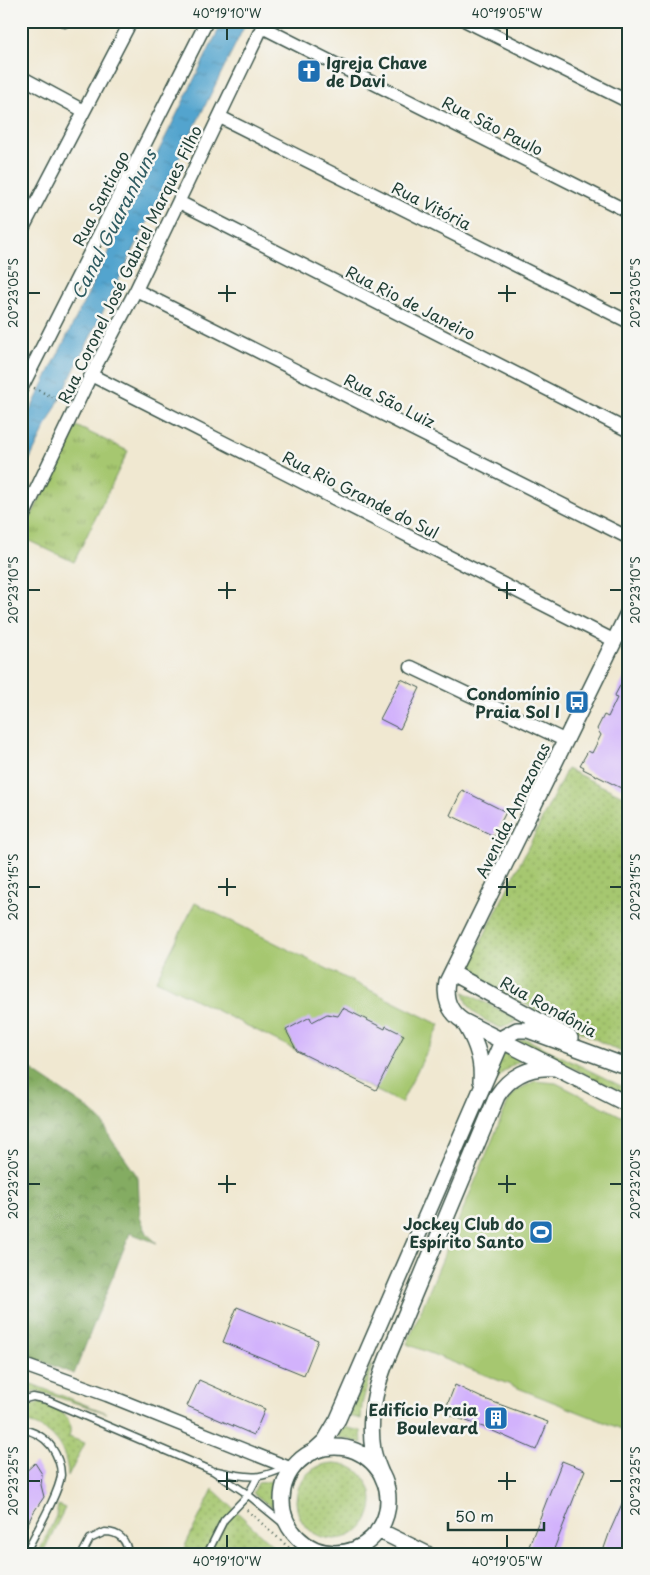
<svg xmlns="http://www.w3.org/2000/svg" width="650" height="1575" font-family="'Playpen Sans',sans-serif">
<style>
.grass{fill:url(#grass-dots);stroke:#628252}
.forest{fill:url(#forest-crowns);stroke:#52744b}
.park{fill:url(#park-tufts);stroke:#628252}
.pitch{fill:#a6c76f;stroke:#628252}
.water{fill:url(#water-ripples);stroke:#397081}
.building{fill:#d2b2fc}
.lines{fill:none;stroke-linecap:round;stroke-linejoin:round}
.service-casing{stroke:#3e574c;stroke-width:9}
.minor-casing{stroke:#3e574c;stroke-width:15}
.tertiary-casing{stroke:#3e574c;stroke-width:18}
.path{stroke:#3e574c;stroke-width:2.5;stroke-dasharray:1 4;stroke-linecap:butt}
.service{stroke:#fff;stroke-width:6}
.minor{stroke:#fff;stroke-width:12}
.tertiary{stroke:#fff;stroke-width:15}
.ticks{fill:none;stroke:#1f3d34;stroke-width:2}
.labels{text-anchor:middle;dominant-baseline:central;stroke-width:5;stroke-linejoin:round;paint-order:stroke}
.poi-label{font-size:16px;font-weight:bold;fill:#1f3d34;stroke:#f6f6f2;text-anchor:end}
.street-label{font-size:16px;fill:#1f3d34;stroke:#f6f6f2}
.water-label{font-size:18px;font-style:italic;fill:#2f5c62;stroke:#f6f6f2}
.neatline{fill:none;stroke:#1f3d34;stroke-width:2}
.ticks-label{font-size:12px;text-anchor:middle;fill:#1f3d34}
</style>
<defs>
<pattern id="grass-dots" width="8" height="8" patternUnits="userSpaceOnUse" patternTransform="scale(1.25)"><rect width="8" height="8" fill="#a6c76f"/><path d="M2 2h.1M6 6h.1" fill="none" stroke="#87a35c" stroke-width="1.8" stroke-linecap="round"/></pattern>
<pattern id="forest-crowns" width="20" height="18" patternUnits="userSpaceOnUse" patternTransform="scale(1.25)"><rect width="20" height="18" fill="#84ac62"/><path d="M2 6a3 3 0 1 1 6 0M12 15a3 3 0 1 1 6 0" fill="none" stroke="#6b8d52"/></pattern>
<pattern id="park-tufts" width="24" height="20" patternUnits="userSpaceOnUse" patternTransform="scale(1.25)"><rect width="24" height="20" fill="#a6c76f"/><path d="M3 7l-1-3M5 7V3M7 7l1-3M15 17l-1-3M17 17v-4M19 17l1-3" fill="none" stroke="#87a35c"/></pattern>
<pattern id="water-ripples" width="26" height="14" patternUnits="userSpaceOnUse" patternTransform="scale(1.25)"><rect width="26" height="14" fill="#53a4ce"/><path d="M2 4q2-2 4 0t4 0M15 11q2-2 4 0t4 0" fill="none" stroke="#4487a8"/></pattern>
</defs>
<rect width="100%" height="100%" fill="#f6f6f2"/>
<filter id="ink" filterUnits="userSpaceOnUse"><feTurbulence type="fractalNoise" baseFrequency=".02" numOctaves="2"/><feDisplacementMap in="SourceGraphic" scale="10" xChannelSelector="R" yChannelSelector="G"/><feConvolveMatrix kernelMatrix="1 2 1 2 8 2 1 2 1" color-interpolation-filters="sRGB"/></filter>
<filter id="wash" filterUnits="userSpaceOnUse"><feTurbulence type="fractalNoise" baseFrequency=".0096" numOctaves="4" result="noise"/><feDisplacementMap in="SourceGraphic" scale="20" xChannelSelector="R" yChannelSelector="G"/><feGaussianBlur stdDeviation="1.12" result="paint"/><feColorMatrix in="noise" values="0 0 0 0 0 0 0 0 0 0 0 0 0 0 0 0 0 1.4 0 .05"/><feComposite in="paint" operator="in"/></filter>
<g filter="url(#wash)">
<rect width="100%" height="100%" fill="#f0e8d1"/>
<path class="grass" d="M567 769 629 799V1056L465 974Z
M464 992 512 1016 516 1022 501 1028C483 1020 468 1013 464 992Z
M526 1039 629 1090V1096L518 1041Z
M502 1052 521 1060 504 1071 491 1089 488 1087Z
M371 1364 373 1365 362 1404 361 1419 349 1416Z
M21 1380 107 1413 38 1391 21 1392Z
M41 1403C58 1408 75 1416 69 1437L85 1443 68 1477C68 1449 51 1425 21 1422V1407Z
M344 1427 361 1431 362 1443 337 1437Z
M296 1501a38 38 0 1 1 76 0a38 38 0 1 1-76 0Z
M272 1481C276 1488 276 1500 271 1507L253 1493 258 1483Z
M213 1489 277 1550 281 1554H181Z
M58 1505 65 1508 42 1554H38L56 1516Z"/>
<path class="forest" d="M21 1063 85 1106 102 1121 111 1139 138 1177 140 1218 148 1235 157 1243 130 1233 74 1374 21 1353Z"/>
<path class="park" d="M76 426 128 451 74 562 21 537Z"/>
<path class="pitch" d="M195 903 440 1025 401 1103 156 980Z
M535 1081 556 1083 629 1120V1432L407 1344 509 1100 516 1091Z"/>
<path class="water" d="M223 21H247L21 477V429Z"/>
<g id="blocks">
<path class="building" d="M629 669V762L625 770 629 772V792L583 769 584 767 580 765 588 751 592 753 601 735 597 729 604 715 608 717 617 698 614 697Z
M401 679 420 688 400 729 380 719Z
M462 790 506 812 494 836 450 815Z
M343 1008 385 1029 386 1026 404 1035 376 1090 297 1051 286 1030 310 1017 312 1022 327 1014 338 1016Z
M237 1307 318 1340 304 1375 223 1342Z
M199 1380 265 1409 254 1435 187 1406Z
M455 1385 482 1398 548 1422 536 1450 486 1428 444 1413Z
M562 1461 585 1470 552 1554H526Z
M35 1463 42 1474 41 1485 44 1497 33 1513 21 1538V1476Z
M629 1488V1554H602L610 1531Z"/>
</g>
</g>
<g filter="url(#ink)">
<use href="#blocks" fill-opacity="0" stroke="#3e574c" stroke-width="1"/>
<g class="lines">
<g class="service-casing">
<path id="service" d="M60 21 65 24
M21 1400 33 1397 47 1400 213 1471 246 1493 290 1529
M21 1429C33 1431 44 1437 51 1446 57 1455 61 1465 61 1475 59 1494 34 1535 25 1554
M217 1471C255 1480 263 1479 299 1461
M82 1554 90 1539 105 1532C119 1532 127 1540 128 1554
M207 1554 224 1520 248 1495 257 1478"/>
</g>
<g class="minor-casing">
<path id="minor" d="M466 21 629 102
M262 27 629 212
M21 77 84 111
M220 117 629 322
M179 202 629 431
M21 232 131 21
M136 290 629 538
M91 375 615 641
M21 389 207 21
M21 521 91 375 136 290 265 21
M411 667 566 741
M21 1364 107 1395 292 1469"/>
</g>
<g class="tertiary-casing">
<path id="tertiary" d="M629 611 447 982C444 998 449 1012 463 1021L629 1105
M452 973 570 1038
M463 1021C475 1039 483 1059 481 1081
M282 1500a53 53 0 1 1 106 0a53 53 0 1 1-106 0Z
M313 1452 325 1441 338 1419 504 1037 517 1030H528L620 1064
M385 1483C381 1473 375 1461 373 1450 368 1419 375 1388 387 1359L497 1096C510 1076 530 1066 554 1068
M378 1530 427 1554"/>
</g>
<path class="path" d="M34 388 65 403
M247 1510 296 1554"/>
<use href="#service" class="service"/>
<use href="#minor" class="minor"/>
<use href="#tertiary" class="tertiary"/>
</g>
</g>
<path class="ticks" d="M227 28V40M507 28V40M227 285V302M507 285V302M28 293H40M218 293H236M498 293H516M610 293H622M227 582V599M507 582V599M28 590H40M218 590H236M498 590H516M610 590H622M227 878V896M507 878V896M28 887H40M218 887H236M498 887H516M610 887H622M227 1175V1193M507 1175V1193M28 1184H40M218 1184H236M498 1184H516M610 1184H622M227 1472V1490M507 1472V1490M28 1481H40M218 1481H236M498 1481H516M610 1481H622M227 1535V1548M507 1535V1548"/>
<defs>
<g id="church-square" transform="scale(1.25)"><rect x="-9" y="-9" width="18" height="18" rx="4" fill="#1f6fb2" stroke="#f6f6f2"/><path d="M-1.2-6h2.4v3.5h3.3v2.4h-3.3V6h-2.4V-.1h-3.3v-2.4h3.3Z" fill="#fff"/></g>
<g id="bus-square" transform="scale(1.25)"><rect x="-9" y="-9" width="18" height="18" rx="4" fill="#1f6fb2" stroke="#f6f6f2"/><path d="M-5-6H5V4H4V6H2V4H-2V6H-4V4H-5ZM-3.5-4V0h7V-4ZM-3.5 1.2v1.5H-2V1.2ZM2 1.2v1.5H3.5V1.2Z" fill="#fff"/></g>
<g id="stadium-square" transform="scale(1.25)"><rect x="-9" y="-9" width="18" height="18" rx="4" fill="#1f6fb2" stroke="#f6f6f2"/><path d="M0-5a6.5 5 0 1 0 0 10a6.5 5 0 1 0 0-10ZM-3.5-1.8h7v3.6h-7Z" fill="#fff"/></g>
<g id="building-square" transform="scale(1.25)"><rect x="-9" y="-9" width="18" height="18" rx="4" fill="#1f6fb2" stroke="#f6f6f2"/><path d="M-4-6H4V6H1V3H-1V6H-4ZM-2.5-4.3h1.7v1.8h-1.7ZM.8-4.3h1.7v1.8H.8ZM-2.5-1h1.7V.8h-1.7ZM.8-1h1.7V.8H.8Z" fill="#fff"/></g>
</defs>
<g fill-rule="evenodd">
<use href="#church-square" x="309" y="71"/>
<use href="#bus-square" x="577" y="702"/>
<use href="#stadium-square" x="541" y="1232"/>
<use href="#building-square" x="496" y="1418"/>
</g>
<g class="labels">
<g class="poi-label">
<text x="326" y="62" text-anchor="start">Igreja Chave<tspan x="326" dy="18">de Davi</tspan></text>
<text x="560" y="693">Condomínio<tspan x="560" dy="18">Praia Sol I</tspan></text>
<text x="524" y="1223">Jockey Club do<tspan x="524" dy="18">Espírito Santo</tspan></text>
<text x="478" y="1409">Edifício Praia<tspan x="478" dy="18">Boulevard</tspan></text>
</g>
<g class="street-label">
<text transform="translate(493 125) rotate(27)">Rua São Paulo</text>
<text transform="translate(100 198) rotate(-63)">Rua Santiago</text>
<text transform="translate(432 205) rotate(27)">Rua Vitória</text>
<text transform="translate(129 264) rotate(-64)">Rua Coronel José Gabriel Marques Filho</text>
<text transform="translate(411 302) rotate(27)">Rua Rio de Janeiro</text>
<text transform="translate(390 400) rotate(27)">Rua São Luiz</text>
<text transform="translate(361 494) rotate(27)">Rua Rio Grande do Sul</text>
<text transform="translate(512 810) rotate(-64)">Avenida Amazonas</text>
<text transform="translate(549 1006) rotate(29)">Rua Rondônia</text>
</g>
<g class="water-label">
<text transform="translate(113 224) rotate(-63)">Canal Guaranhuns</text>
</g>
</g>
<rect width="650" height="1575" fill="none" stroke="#f6f6f2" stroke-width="55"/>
<path d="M448 1522v8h96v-8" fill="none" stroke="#1f3d34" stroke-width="2.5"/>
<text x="455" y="1522" font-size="15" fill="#1f3d34" stroke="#f6f6f2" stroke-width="4" paint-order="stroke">50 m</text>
<rect x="28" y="28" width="594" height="1520" class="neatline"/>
<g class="ticks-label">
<text x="227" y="18">40°19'10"W</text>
<text x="507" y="18">40°19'05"W</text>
<text transform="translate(14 293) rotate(-90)" y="4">20°23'05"S</text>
<text transform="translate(636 293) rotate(-90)" y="4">20°23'05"S</text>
<text transform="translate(14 590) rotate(-90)" y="4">20°23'10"S</text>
<text transform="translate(636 590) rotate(-90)" y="4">20°23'10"S</text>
<text transform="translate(14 887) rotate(-90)" y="4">20°23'15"S</text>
<text transform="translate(636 887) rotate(-90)" y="4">20°23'15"S</text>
<text transform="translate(14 1184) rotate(-90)" y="4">20°23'20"S</text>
<text transform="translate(636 1184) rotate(-90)" y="4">20°23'20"S</text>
<text transform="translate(14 1481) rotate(-90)" y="4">20°23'25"S</text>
<text transform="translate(636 1481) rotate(-90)" y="4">20°23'25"S</text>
<text x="227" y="1566">40°19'10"W</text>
<text x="507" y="1566">40°19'05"W</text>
</g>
</svg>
